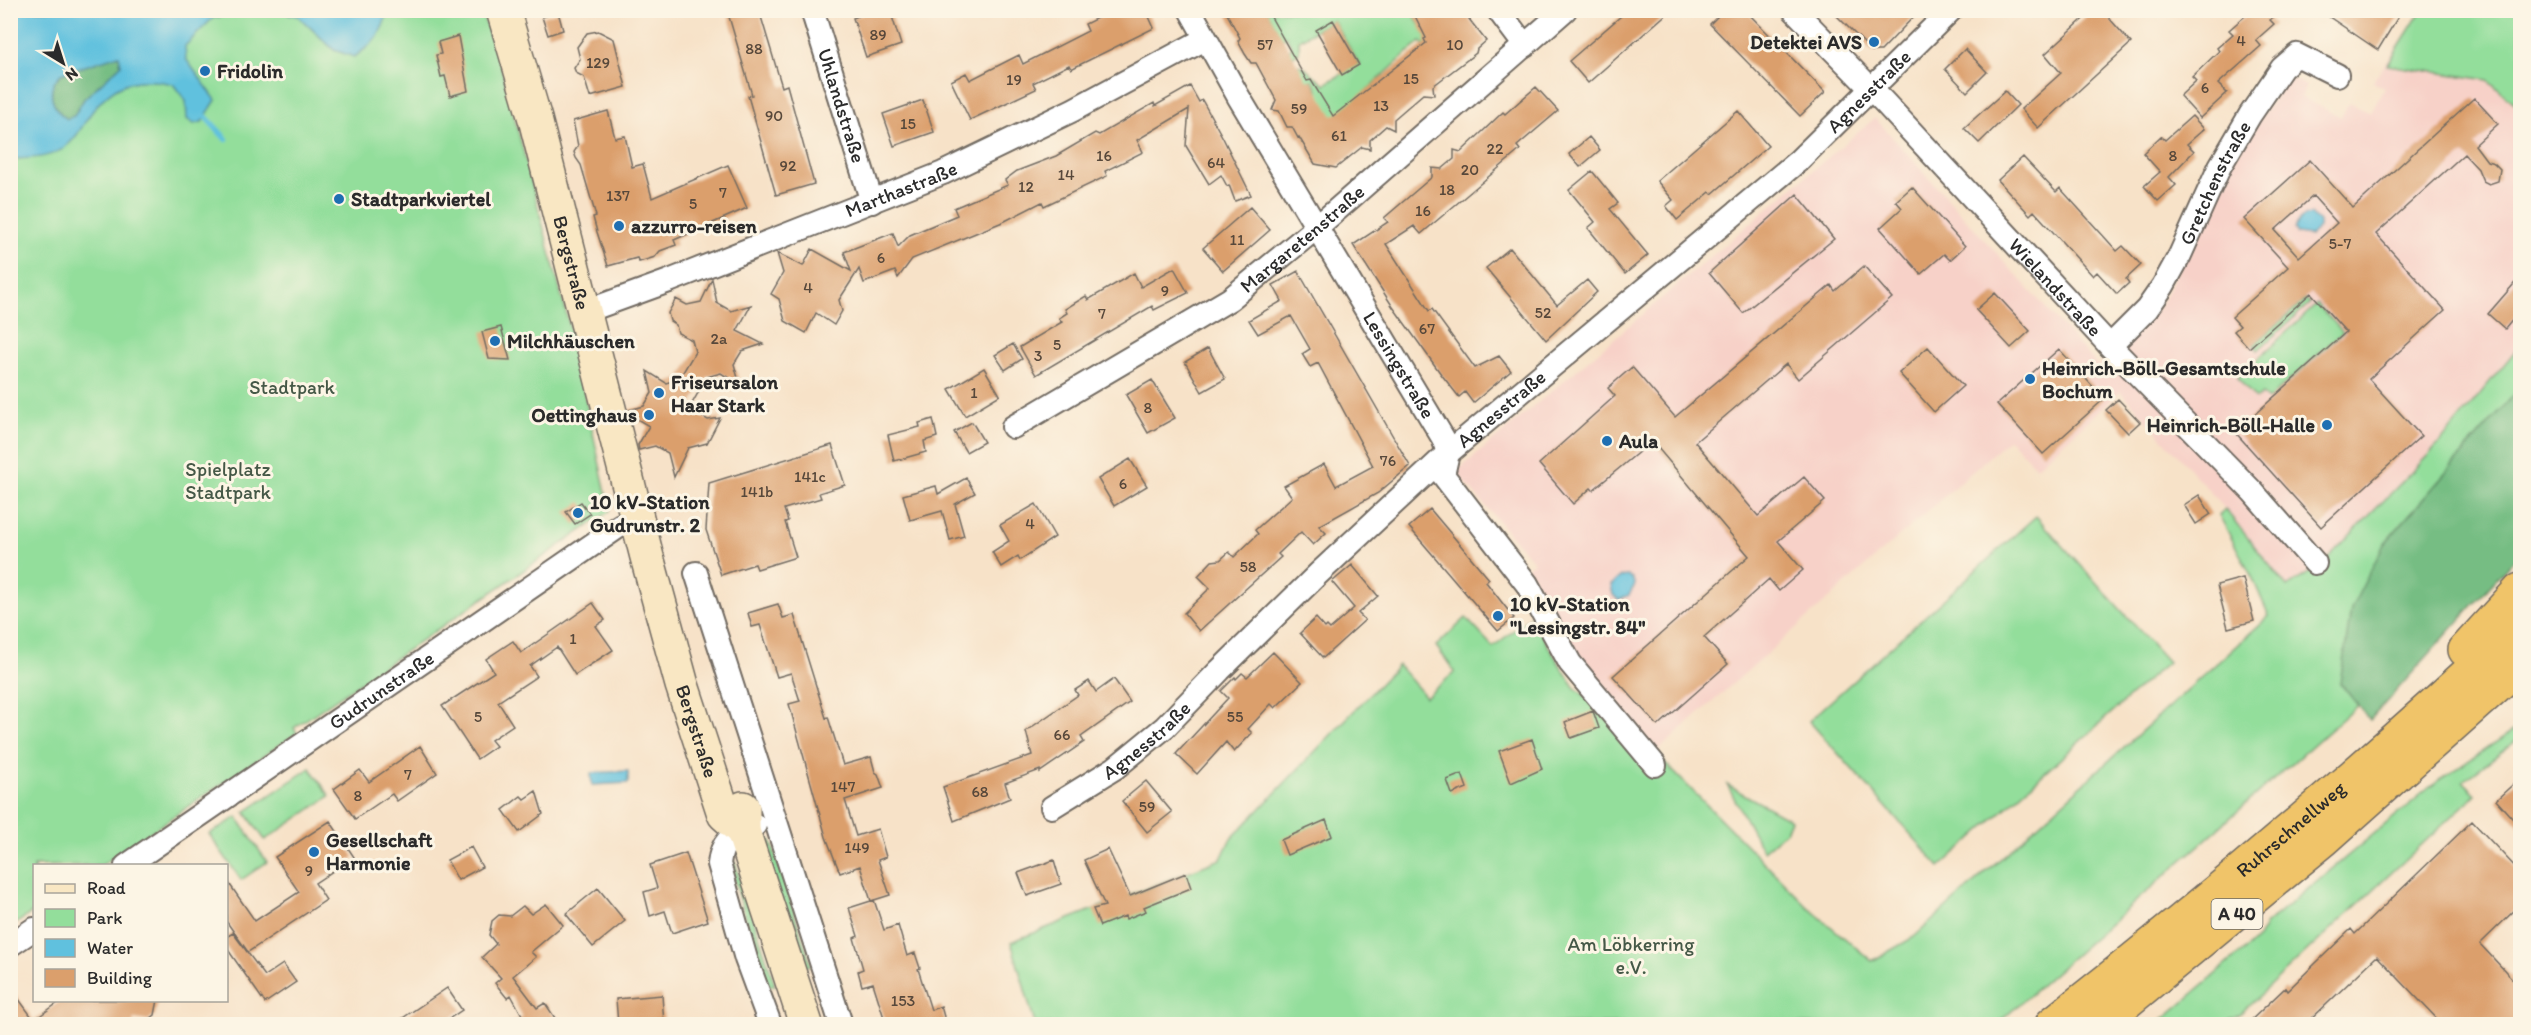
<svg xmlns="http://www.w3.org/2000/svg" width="2531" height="1035" font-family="Itim,sans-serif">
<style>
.built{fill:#f7d1c8}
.green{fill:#93de9b;stroke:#5f8463;stroke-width:1.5}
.forest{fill:#76bd83;stroke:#507457;stroke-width:1.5}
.water{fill:#60c1de;stroke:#467684;stroke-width:1.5;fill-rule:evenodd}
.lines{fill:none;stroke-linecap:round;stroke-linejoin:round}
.stream{stroke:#60c1de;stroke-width:6}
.building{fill:#db9f6c;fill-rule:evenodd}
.street-casing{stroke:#726b62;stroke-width:26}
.secondary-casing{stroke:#726b62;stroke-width:36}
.highway-casing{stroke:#726b62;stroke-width:36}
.street{stroke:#fff;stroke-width:22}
.secondary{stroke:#f9e7c3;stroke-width:33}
.highway{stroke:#f0c469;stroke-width:33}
.poi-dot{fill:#1f6fb2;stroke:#fcf5e5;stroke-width:2}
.labels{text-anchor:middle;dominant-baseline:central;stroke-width:6;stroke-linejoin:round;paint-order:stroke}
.number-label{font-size:16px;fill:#57483b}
.shield{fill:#fcf5e5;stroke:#6a6863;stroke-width:1.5}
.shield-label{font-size:18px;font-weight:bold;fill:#2b2b2b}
.poi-label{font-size:20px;font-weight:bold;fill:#2b2b2b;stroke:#fcf5e5;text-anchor:start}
.street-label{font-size:20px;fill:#2b2b2b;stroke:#fcf5e5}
.park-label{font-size:20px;fill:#455847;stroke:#fcf5e5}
</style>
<rect width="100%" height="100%" fill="#fcf5e5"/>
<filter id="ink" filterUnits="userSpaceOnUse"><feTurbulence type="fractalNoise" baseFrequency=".0167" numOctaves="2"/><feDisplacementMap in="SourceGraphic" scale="12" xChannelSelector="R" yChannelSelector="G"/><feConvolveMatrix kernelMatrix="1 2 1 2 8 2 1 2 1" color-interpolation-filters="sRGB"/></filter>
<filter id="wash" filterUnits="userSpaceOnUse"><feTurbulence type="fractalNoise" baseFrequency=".008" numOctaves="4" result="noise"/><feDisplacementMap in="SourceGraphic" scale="24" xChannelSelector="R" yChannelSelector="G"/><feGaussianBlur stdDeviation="1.35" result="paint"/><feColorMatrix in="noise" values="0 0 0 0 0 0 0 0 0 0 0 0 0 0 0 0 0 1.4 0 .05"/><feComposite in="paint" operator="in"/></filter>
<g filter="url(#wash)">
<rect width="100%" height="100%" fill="#f7e2c8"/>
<path class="built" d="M2413 23 2388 65 2488 80 2520 109V345L2438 445 2320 566 2286 587 2225 509 2121 391 2036 467 2009 439 1655 753 1595 686 1527 567 1534 562 1456 472 1875 118 2098 366 2160 306 2226 171 2288 77 2306 86 2301 97 2341 117 2349 103 2371 113 2384 88 2373 82Z"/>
<path class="green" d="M11 11H481L499 59 569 324 610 511 294 728 297 733 102 865 34 866V911L11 927Z
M1267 11H1412L1419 24 1440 36 1426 47 1421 42 1412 49 1353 103 1333 127 1314 94 1318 91 1312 80 1307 82 1296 66 1301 65 1325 84 1359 64 1333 20 1299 40V52L1292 57 1288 50 1292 47 1286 36 1282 39Z
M2421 11H2520V109L2488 80 2387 65Z
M2306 299 2310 303 2258 350 2254 345Z
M2317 304 2343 332 2268 400 2262 394 2256 399 2237 378Z
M2520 345V388L2384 544 2340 683 2358 705 1997 1024H1035L1011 942 1221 859 1230 840 1398 665 1426 697 1455 672 1436 646 1466 618 1493 647 1530 617 1574 687 1655 753 1810 909 1872 961 1914 937 2269 616 2253 579 2219 515 2225 509 2287 587 2320 566 2438 445Z
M2036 516 2168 662 1940 867 1809 721Z
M2520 726V738L2463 781 2476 794 2240 1014 2221 1024H2157L2258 938 2266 924 2430 787Z
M310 768 330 796 265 840 245 812Z
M1727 785 1791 820 1786 831 1763 851Z
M237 817 267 862 241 880 209 834Z
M764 836 771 841 811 965 802 968 761 839Z
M728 858 735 863 775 985 766 987Z"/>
<path class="forest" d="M119 54 121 65 84 99 74 116 67 119C51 108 45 89 61 74Z
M2520 388V553L2370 720 2340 683 2351 609 2384 544Z"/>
<path class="water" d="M10 11 11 10 245 11 213 18 185 46 186 59 216 100 202 122 194 124 187 119 186 101 173 84C139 77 118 79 95 108 84 121 79 137 64 148 48 159 29 158 11 159ZM119 55 121 65 84 99 74 116 67 119C51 108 45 89 61 74Z
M278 11H387C384 33 372 45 354 57L334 50 298 16Z
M2311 215 2319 222V228L2310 236 2297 234 2294 228C2297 220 2303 216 2311 215Z
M1628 576 1632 578 1635 585 1629 595 1619 600 1613 595 1611 585 1620 577Z
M628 771V783L592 785 591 773Z"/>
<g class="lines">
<path class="stream" d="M205 116 226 139"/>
</g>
<g id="blocks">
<path class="building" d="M727 10H759L782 87 787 85 814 184 776 195 748 96 752 95Z
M874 10H890L901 45 866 57 853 18Z
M1113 10H1146L1154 28 1071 69 1069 65 1033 83 1036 89 970 120 951 81 966 73 970 80 1019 55 1023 64 1088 31 1085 24Z
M1225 10H1267L1307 81 1311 80 1333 116 1426 43 1424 39 1426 38 1412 10H1480L1469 19 1486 41 1477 49 1476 53 1433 86 1434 95 1423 94 1394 119V130L1386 126 1370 140V149L1362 147 1336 168 1315 164 1299 137 1298 138 1292 127H1287L1279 111 1272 110 1276 100 1256 63H1251L1245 54 1238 41 1240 38Z
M1628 10H1671L1588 83 1569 61Z
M1724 10H1745L1825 92 1800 116 1710 24Z
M1831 10H1920L1881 51H1872Z
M2093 10H2102L2131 43 2038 128 2021 109 2061 73 2045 54Z
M2252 10H2280L2270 20 2274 24 2256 40 2261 46 2218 84 2227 93 2200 118 2180 96 2196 81 2192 77 2219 51 2217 48 2233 34 2229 30Z
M2319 10H2388L2398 17 2378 50Z
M558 12 563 30 548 35 542 17Z
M1333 20 1359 65 1342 75 1316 30Z
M598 31 614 39 626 87 590 97 584 77 576 73 574 68 580 59 577 47 587 33Z
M458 36 468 91 450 96 445 76 441 77 436 55 441 54 438 42Z
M1965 49 1987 72 1967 92 1945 69Z
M1190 86 1199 102 1202 100 1223 138 1251 195 1235 201 1229 185 1227 186 1221 175 1209 184 1186 146 1189 109 1137 140 1143 152 1105 171 1107 176 1044 206 1042 202 1005 221 912 259 898 278 895 271 864 283 859 269 839 300 842 311 834 325 816 313 806 333 785 321 779 299 771 294 783 273 777 253 803 266 812 249 851 271 844 252 893 233 898 247 910 235 957 215 954 208 1008 185 1005 180 1017 171 1056 156 1095 133 1099 135 1154 103 1155 106Z
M1536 87 1558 111 1517 146 1520 150 1421 234 1414 226 1386 244 1429 311 1432 309 1475 368 1499 356 1511 371 1473 403 1465 392 1459 397 1441 374 1393 307 1353 245 1388 222 1384 218 1432 177V168L1442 169 1454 159V150L1461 152 1503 112 1505 114Z
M2005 91 2018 105 1979 143 1964 128Z
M2474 98 2498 124 2475 145 2487 161 2494 163 2500 169 2498 181 2489 184 2483 181 2478 169 2464 154 2376 234 2445 310 2369 379 2421 436 2321 527 2235 432 2346 332 2311 293 2249 348 2234 331 2240 326 2232 317 2288 267 2244 219 2310 160 2353 208ZM2313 196 2337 223 2299 257 2275 230Z
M923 100 934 132 894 146 883 114Z
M608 111 615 138 625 136 632 167 643 164 652 198 728 165 747 208 674 240 676 245 660 251 655 257 639 262 637 258 608 266 597 232 593 217 596 216 581 165 576 158 574 152 578 146 573 121Z
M1738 111 1768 146 1712 194 1710 192 1677 220 1666 206 1673 200 1657 181Z
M2192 116 2204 129 2187 144 2194 151 2169 177 2176 185 2158 201 2144 186 2160 172 2143 153 2161 136 2165 140Z
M1589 137 1600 150 1580 167 1569 154Z
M2023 157 2056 192 2060 188 2117 251 2123 246 2141 265 2126 279 2129 283 2117 294 2097 272 2093 276 2034 211 2030 215 1998 180Z
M1592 171 1618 203 1610 209 1648 255 1625 274 1588 228 1595 222 1569 190Z
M1912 187 1965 246 1950 260 1944 254 1921 274 1880 228 1902 208 1896 201Z
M1797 194 1834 239 1743 313 1709 273Z
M1250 207 1270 230 1223 271 1203 248Z
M1510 248 1557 305 1587 280 1597 292 1546 340 1486 268Z
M1864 266 1892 298 1798 379 1786 364 1695 442 1758 516 1804 477 1825 501 1778 541 1803 570 1779 591 1769 579 1704 637 1728 664 1658 726 1613 676 1749 556 1652 441 1593 490 1591 488 1573 504 1539 464 1615 396 1608 388 1632 367 1675 417 1831 285 1835 291Z
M1174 268 1188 293 1154 310 1152 306 1036 375 1020 347 1062 322 1059 318 1067 313 1065 309 1086 296 1088 300 1134 273 1141 287Z
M1298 271 1410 466 1378 493 1319 526 1326 533 1313 545 1301 532 1278 554 1281 557 1199 631 1184 613 1210 588 1198 576 1212 561 1220 560 1229 552 1234 557 1258 534 1255 530 1292 497 1284 486 1324 464 1336 486 1373 466 1318 363 1310 367 1302 354 1310 349 1291 316 1258 334 1249 320 1282 301 1273 285Z
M2520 277V311L2505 329 2488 314Z
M712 279 717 303 731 311 751 305 737 331 763 344 742 351 734 364 740 385 721 373 707 377 689 409 708 420 720 418 707 443 688 448 674 477 668 453 655 446 639 450 638 445 649 426 630 415 629 410 644 406 652 393 647 371 666 383 679 379 695 352 692 340 678 333 676 325 670 321 668 313 676 299 687 305 701 302Z
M1995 293 2030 331 2011 348 1976 310Z
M501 327 510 360 489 359 482 332Z
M1013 344 1022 359 1005 370 995 355Z
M1928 347 1963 386 1934 412 1899 373Z
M1208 348 1225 379 1202 392 1185 362Z
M2059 349 2104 399 2043 454 1997 404Z
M984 368 1000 395 965 416 949 389Z
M1152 380 1175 418 1148 433 1126 395Z
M2118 399 2140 422 2128 433 2106 410Z
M933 419 937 437 924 441 926 452 894 461 888 435 920 427 919 423Z
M972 422 984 442 966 452 954 432Z
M832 445 845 485 819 493 821 498 784 509 788 521 785 522 796 557 757 569 755 564 721 575 706 530 709 483Z
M1130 459 1147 486 1114 506 1098 479Z
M966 478 975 493 955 504 964 536 950 540 942 511 910 520 903 495 936 486 938 494Z
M2199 495 2211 514 2196 524 2184 505Z
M581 502 590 514 575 524 566 512Z
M1036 504 1055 537 1020 560 1018 556 1001 567 992 552 1009 541 1000 525Z
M1430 509 1489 579 1486 582 1514 618 1498 631 1409 527Z
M1352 565 1378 596 1358 613 1365 620 1323 658 1300 633 1316 618 1325 628 1327 626 1330 629 1354 608 1332 582Z
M2243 578 2254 621 2228 628 2217 585Z
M593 603 605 620 596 626 613 650 575 675 557 647 530 666 537 676 498 702 513 725 491 740 496 746 477 759 442 706 494 672 486 659 513 641 521 653Z
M778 604 783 618 794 615 826 718 828 717 843 765 871 757 875 772 878 774 883 788 845 800 856 836 878 829 886 857 878 860 890 895 871 901 860 866 840 873 826 837 789 704 800 701 791 673 777 677 760 625 752 627 748 613Z
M1273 652 1302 682 1275 708 1271 704 1248 729 1252 733 1234 752 1226 742 1197 774 1176 754 1228 698 1221 691 1235 677 1236 679 1242 673 1247 677Z
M1114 679 1130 702 1081 737 1084 742 1040 772V770L1005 783 1010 798 954 821 943 787 1032 755 1026 731 1078 695 1075 690 1089 681 1096 692Z
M1593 711 1599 728 1571 738 1565 722Z
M1532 739 1542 769 1511 783 1499 751Z
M420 746 437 773 397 801 392 794 355 819 334 789 360 770 369 782Z
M1462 774 1467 788 1452 794 1447 780Z
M2520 778V827L2496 800Z
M1146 781 1172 812 1147 832 1122 801Z
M536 791 543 814 519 832 503 810 521 796 524 799Z
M1326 820 1332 836 1287 855 1281 840Z
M330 821 354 857 315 883 326 900 248 952 226 921V879L255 921 299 892 275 857Z
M2472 821 2520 872V905L2480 944 2520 987V1024H2442L2377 956 2306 1024H2247L2285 988 2287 991 2351 929 2355 934Z
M471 847 482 867 458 880 447 860Z
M1108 849 1130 896 1186 873 1191 888 1144 907 1146 911 1126 919 1125 916 1100 926 1093 909 1105 906 1084 860Z
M686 853 708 921 672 933 665 911 650 916 644 892 657 888 650 865Z
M1054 860 1061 884 1027 896 1018 873Z
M598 888 625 921 593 947 566 914Z
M874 900 884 930 898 925 907 956 915 953 920 968 918 969 931 1010 941 1006 946 1024H892L890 1019 885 1021 873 983 862 986 858 971 863 969 854 938 858 936 849 908Z
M546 904 563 925 531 952 536 957 513 976 537 1008 545 1003 559 1024H511L523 1017 511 995 507 998 495 983 501 978 482 957 496 944 489 935 492 921 499 915 510 916 523 906 531 914Z
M233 933 265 976 283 964 296 982 265 1003 226 947V937Z
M10 987 34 1020 62 1000H158L155 1015 147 1021 134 1019 133 1024H10Z
M447 988 462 1010 441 1024H394Z
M662 995 664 1024H618L616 999Z"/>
</g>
</g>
<g filter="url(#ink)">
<use href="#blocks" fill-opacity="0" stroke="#726b62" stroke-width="1.5"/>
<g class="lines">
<g class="street-casing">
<g id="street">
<path id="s1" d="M812 10 872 202"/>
<path id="s2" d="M1190 10 1238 96 1443 438 1448 453 1443 475 1527 584 1570 663 1655 765"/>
<path d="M1498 10 1525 46"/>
<path id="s3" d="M1794 10 1884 102 2110 346 2253 492 2315 563"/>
<path id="s4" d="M584 312 669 281 943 173 1073 110 1205 39"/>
<path id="s5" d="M2110 346 2147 309 2163 286 2180 255 2220 166 2250 115 2282 68 2297 55 2337 75"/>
<path id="s6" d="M1013 427 1230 299 1316 228 1565 10"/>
<path d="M696 573 841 1024"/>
<path id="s7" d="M1052 807 1115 768 1165 727 1220 670 1318 574 1448 453 1798 161 1951 10"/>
<path d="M755 825C734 836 722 837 719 864L746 959 770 1024"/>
<path id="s8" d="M126 866 621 525 638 517"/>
<path d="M10 945 34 929"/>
</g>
</g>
<g class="secondary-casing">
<g id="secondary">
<path id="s9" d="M503 10 535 119 647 557 682 685 724 814 743 831"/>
<path d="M743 808V831L806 1024"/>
</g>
</g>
<g class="highway-casing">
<g id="highway">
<path d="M2465 650 2520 590"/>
<path id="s10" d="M2052 1024C2214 897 2370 765 2520 625"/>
<path d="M2100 1024 2325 839 2520 665"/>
</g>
</g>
<use href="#street" class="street"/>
<use href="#secondary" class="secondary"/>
<use href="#highway" class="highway"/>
</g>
</g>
<g class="poi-dot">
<circle cx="1874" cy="42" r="6"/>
<circle cx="205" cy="71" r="6"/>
<circle cx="339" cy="199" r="6"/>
<circle cx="619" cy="226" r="6"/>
<circle cx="495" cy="341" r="6"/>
<circle cx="2030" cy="379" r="6"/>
<circle cx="659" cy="393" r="6"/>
<circle cx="649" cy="415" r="6"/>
<circle cx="2327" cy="425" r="6"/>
<circle cx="1607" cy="441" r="6"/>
<circle cx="578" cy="513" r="6"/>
<circle cx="1498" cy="616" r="6"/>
<circle cx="314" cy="852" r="6"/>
</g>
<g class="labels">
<g class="number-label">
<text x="878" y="34">89</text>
<text x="2241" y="40">4</text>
<text x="1265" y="44">57</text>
<text x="1455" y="44">10</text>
<text x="754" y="48">88</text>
<text x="598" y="62">129</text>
<text x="1411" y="78">15</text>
<text x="1014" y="79">19</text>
<text x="2205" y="87">6</text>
<text x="1381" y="105">13</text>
<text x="1299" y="108">59</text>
<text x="774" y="115">90</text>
<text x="908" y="123">15</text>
<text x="1339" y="135">61</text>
<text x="1495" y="148">22</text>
<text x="1104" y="155">16</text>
<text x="2173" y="155">8</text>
<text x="1216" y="162">64</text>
<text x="788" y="165">92</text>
<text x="1470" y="169">20</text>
<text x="1066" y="174">14</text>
<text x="1026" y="186">12</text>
<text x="1447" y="189">18</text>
<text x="723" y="192">7</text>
<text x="618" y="195">137</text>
<text x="693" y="203">5</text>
<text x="1423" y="210">16</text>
<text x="1237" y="239">11</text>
<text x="2340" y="243">5-7</text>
<text x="881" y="257">6</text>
<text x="808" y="287">4</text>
<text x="1165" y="290">9</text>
<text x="1543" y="312">52</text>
<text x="1102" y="313">7</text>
<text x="1427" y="328">67</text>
<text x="719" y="338">2a</text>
<text x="1057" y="344">5</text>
<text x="1038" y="355">3</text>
<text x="974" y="392">1</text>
<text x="1148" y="407">8</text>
<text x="1388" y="460">76</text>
<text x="810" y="476">141c</text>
<text x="1123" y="483">6</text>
<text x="757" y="491">141b</text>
<text x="1030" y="523">4</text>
<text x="1248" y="566">58</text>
<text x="573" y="638">1</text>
<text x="478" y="716">5</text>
<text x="1235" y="716">55</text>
<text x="1062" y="734">66</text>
<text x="408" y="774">7</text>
<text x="843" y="786">147</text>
<text x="980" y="791">68</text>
<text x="358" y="795">8</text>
<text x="1147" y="806">59</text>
<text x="857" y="847">149</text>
<text x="309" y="870">9</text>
<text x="903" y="1000">153</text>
</g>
<rect class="shield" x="2211.5" y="899" width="51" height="30" rx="4.5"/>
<g class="shield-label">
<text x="2237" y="914">A 40</text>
</g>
<g class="poi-label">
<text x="1862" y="42" text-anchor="end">Detektei AVS</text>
<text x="217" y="71">Fridolin</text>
<text x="351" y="199">Stadtparkviertel</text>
<text x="631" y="226">azzurro-reisen</text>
<text x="507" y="341">Milchhäuschen</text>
<text x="2042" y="368">Heinrich-Böll-Gesamtschule<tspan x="2042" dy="23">Bochum</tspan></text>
<text x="671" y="382">Friseursalon<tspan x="671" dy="23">Haar Stark</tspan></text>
<text x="637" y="415" text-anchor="end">Oettinghaus</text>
<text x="2315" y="425" text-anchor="end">Heinrich-Böll-Halle</text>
<text x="1619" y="441">Aula</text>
<text x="590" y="502">10 kV-Station<tspan x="590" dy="23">Gudrunstr. 2</tspan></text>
<text x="1510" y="604">10 kV-Station<tspan x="1510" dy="23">"Lessingstr. 84"</tspan></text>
<text x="326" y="840">Gesellschaft<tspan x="326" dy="23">Harmonie</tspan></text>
</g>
<g class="street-label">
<text stroke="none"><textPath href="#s7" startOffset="1088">Agnesstraße</textPath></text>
<text stroke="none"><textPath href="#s1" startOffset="100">Uhlandstraße</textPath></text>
<text stroke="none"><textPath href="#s5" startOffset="196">Gretchenstraße</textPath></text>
<text stroke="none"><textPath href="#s4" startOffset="340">Marthastraße</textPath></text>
<text stroke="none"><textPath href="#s6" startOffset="346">Margaretenstraße</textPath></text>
<text stroke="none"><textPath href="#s9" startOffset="262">Bergstraße</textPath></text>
<text stroke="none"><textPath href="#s3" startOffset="381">Wielandstraße</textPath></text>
<text stroke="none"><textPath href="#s2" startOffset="412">Lessingstraße</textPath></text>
<text stroke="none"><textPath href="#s7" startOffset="602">Agnesstraße</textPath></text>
<text stroke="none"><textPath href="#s8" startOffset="310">Gudrunstraße</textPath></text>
<text stroke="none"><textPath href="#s9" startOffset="747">Bergstraße</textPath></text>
<text stroke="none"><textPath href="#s7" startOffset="116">Agnesstraße</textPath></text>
<text stroke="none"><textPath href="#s10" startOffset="308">Ruhrschnellweg</textPath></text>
</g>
<g class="park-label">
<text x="292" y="387">Stadtpark</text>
<text x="228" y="469">Spielplatz<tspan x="228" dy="23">Stadtpark</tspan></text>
<text x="1631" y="944">Am Löbkerring<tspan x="1631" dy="23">e.V.</tspan></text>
</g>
</g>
<rect width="2531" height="1035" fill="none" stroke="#fcf5e5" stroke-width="36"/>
<rect x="33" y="864" width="195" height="138" fill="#fcf5e5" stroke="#a8a49b" stroke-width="1.5"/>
<rect x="45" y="884" width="30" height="9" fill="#f9e7c3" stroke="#a8a49b" stroke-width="1.5"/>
<text x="87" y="894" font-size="18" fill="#2b2b2b">Road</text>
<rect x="45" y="909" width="30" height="18" fill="#93de9b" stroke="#a8a49b" stroke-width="1.5"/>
<text x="87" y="924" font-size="18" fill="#2b2b2b">Park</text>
<rect x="45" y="939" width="30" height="18" fill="#60c1de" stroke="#a8a49b" stroke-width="1.5"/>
<text x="87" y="954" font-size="18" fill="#2b2b2b">Water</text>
<rect x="45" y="969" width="30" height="18" fill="#db9f6c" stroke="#a8a49b" stroke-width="1.5"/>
<text x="87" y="984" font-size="18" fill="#2b2b2b">Building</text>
<g transform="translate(63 63) rotate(142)" stroke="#fcf5e5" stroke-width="4.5" paint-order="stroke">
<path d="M0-4.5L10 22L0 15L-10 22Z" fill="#2b2b2b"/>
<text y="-9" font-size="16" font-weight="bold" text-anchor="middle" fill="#2b2b2b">N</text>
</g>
</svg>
